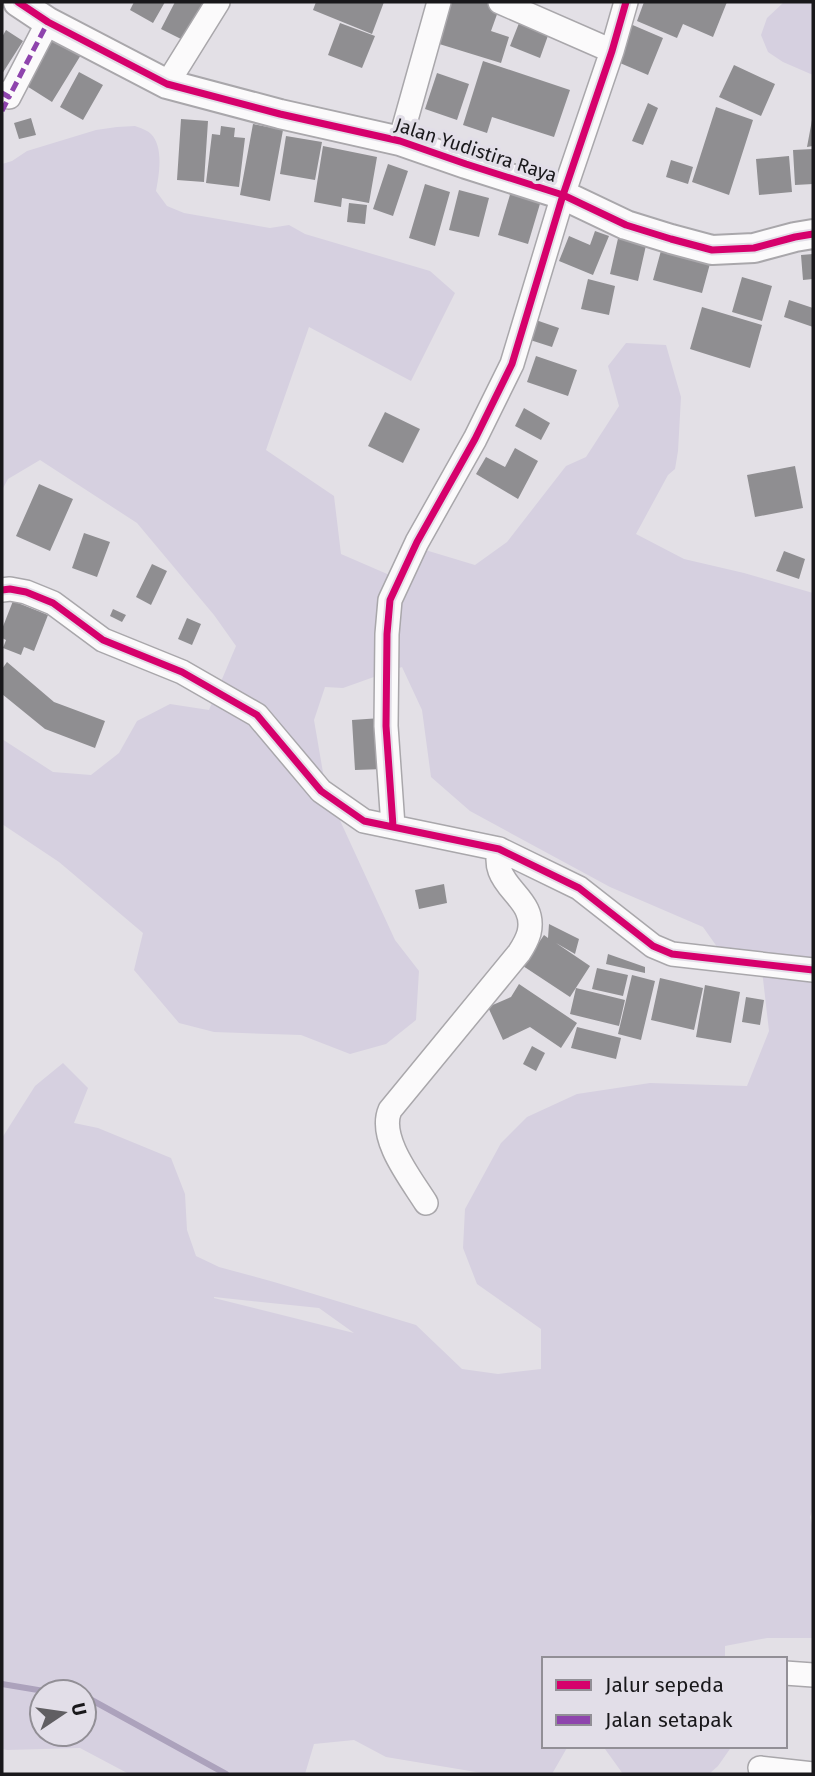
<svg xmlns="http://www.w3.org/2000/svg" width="815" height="1776" font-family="'Fira Sans',sans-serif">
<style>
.green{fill:#d6d0e0;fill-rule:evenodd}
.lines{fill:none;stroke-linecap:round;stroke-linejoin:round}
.stream{stroke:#aca2bc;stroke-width:6}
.building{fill:#8f8e91}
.minor-casing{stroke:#a9a7ab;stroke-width:26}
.tertiary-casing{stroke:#a9a7ab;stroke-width:32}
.minor{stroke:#fbfafb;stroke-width:23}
.tertiary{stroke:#fbfafb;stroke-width:28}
.quiet{stroke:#8e44ad;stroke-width:5;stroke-dasharray:10 5;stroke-linecap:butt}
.cycleway-casing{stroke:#e2dee8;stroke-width:11}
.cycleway{stroke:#d6006c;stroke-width:7}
.labels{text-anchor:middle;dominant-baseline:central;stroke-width:7;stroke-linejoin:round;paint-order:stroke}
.street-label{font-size:19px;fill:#19181b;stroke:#e2dee8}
</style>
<rect width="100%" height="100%" fill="#e3e0e6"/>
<path class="green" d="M784 2H813V75L783 62 768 52 761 35 767 18Z
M135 126C140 128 147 130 151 134 164 147 159 175 156 191L167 206 184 213 270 228 289 225 305 234 430 271 455 293 411 381 309 327 266 450 334 496 341 554 408 583 422 549 475 565 507 542 566 466 586 457 619 406 608 366 626 343 666 345 681 397 678 451 675 469 668 475 636 534 684 559 744 573 813 593V1509L810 1517 813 1529V1638H767L725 1646V1659H544V1746H568L552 1774H488L386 1757 354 1740 314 1744 305 1774H129L80 1748 7 1750 2 1749V1138L35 1086 63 1063 88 1088 74 1123 98 1128 171 1158 185 1194 187 1230 196 1256 219 1267 274 1282 416 1325 462 1369 498 1374 541 1369V1329L477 1284 463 1248 465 1209 501 1143 527 1117 577 1094 650 1083 747 1086 769 1031 760 953 720 951 703 927 610 887 470 811 431 777 422 710 402 667 343 688 325 687 314 720 326 790 395 940 419 971 416 1020 386 1044 350 1054 301 1035 214 1032 179 1023 134 970 143 933 59 862 2 824V739L53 772 91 775 119 753 137 721 170 704 209 710 236 646 214 615 137 523 40 460 8 479 2 490V164L12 161 27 151 96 130 117 127ZM214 1297 319 1308 354 1333 214 1298ZM42 1692H84V1734H42Z
M582 1746H732L718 1766 709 1774H623L605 1749Z"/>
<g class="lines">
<path class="stream" d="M2 1684 50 1692
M84 1697 88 1698 226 1774"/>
</g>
<path class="building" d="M134 2H165L153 23 130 10Z
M175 2H207L187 42 161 29Z
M316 2H384L372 34 313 10Z
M449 2H487L500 6 491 31 509 37 501 63 436 43Z
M644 2H727L713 37 683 24 677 38 637 21Z
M521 18 550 30 540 58 510 46Z
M340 23 375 36 362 68 328 55Z
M628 23 663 38 648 75 613 60Z
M6 30 23 41 2 74V37Z
M54 31 84 50 52 102 22 83Z
M483 61 570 90 554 137 492 117 487 133 463 125Z
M734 65 775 84 761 116 719 97Z
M79 72 103 85 83 120 60 107Z
M437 73 469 84 457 120 425 109Z
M648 103 658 108 643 145 632 141Z
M716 107 753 120 729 195 692 182Z
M31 118 36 135 19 139 14 123Z
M181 119 208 121 204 182 177 180Z
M812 120H813V146L807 147Z
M253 124 283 130 270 201 240 195Z
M221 126 235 128 234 137 245 138 239 187 206 183 212 134 220 135Z
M286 136 322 142 315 180 280 174Z
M323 146 377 157 369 203 342 198 341 207 314 202Z
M813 149V184L795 185 793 150Z
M789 156 792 192 759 195 756 159Z
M671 160 693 167 688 184 666 177Z
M388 164 408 171 393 216 373 209Z
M425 184 450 192 435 246 409 238Z
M512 188 542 197 528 244 498 235Z
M459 190 489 198 479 237 449 230Z
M349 203 367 205 365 224 347 222Z
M595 231 609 236 593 275 559 261 569 236 590 245Z
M619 234 647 241 638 281 610 274Z
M662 247 711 260 702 293 653 280Z
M813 254V279L803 280 801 255Z
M742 277 772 286 762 321 732 312Z
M588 279 615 286 609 315 581 309Z
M789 300 813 308V327L784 317Z
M702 307 762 325 750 368 690 349Z
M530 318 559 328 552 347 524 338Z
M536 356 577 370 568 396 527 382Z
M524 408 550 423 541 440 515 426Z
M385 412 420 429 403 463 368 446Z
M515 448 538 461 518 499 476 474 486 457 505 467Z
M795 466 803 508 755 517 747 475Z
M39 484 73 499 50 551 16 536Z
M84 533 110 542 97 577 72 568Z
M784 551 805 559 799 579 776 571Z
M152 564 167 571 151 605 136 597Z
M13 601 48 615 34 651 24 647 21 655 3 648 6 640 2 638V629Z
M113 609 126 615 122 622 110 616Z
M187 618 201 624 192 645 178 639Z
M7 662 54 702 105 721 95 748 45 729 2 694V669Z
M381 718 384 769 355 770 352 720Z
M444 884 447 903 419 909 415 890Z
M549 924 579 939 575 954 556 943 590 966 570 997 523 966 544 935 548 938Z
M608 954 645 967V973L606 964Z
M597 968 628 975 623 996 592 989Z
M632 975 655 981 641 1040 618 1034Z
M660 978 703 988 694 1030 651 1020Z
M519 984 577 1023 561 1048 530 1027 503 1040 488 1007 511 997Z
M705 985 740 992 731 1043 696 1037Z
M576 988 625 1000 619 1026 570 1014Z
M746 997 764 1000 760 1025 742 1022Z
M577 1027 621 1038 616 1059 571 1048Z
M532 1046 545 1053 536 1071 523 1064Z"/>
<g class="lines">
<g class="minor-casing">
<path id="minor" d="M500 2 612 51
M167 84 218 2
M2 93 9 97 48 22
M400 141 439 2
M2 590 10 589 26 592 53 603 103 640 182 672 257 715 321 791 364 821 499 849 579 888 653 946 672 954 813 970
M393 826 386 726 387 634 390 600 417 542 475 439 512 364 563 195 612 51 626 2
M426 1203C411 1179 378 1138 390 1110L519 953C523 947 527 940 529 933 536 904 508 893 500 871 497 863 498 856 499 849
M785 1673 813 1675
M760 1768 813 1774"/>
</g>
<g class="tertiary-casing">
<path id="tertiary" d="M18 2 48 22 167 84 280 114 400 141 466 164 563 195 626 225 671 239 712 250 754 248 795 237 813 234"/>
</g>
<use href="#minor" class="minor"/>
<use href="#tertiary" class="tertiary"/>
<path class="quiet" d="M2 93 9 97 48 22
M2 111 9 97"/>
<g class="cycleway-casing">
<path id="cycleway" d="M18 2 48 22 167 84 280 114 400 141 466 164 563 195 626 225 671 239 712 250 754 248 795 237 813 234
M2 590 10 589 26 592 53 603 103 640 182 672 257 715 321 791 364 821 499 849 579 888 653 946 672 954 813 970
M393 826 386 726 387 634 390 600 417 542 475 439 512 364 563 195 612 51 626 2"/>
</g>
<use href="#cycleway" class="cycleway"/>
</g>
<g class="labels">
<g class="street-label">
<text transform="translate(476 150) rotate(18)">Jalan Yudistira Raya</text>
</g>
</g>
<rect width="815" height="1776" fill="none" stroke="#19181b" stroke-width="7"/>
<rect x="542" y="1657" width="245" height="91" fill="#e2dee8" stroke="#928f96" stroke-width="2"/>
<rect x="556" y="1680" width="35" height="10" fill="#d6006c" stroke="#928f96" stroke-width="2"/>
<text x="605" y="1692" font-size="21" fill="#19181b">Jalur sepeda</text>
<rect x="556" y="1715" width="35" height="10" fill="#8e44ad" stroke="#928f96" stroke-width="2"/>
<text x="605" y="1727" font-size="21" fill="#19181b">Jalan setapak</text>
<g transform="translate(63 1713) rotate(77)"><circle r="33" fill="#e2dee8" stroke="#928f96" stroke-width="2"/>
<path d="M0-5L12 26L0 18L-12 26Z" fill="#605e62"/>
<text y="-10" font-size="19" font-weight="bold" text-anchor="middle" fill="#19181b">U</text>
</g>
</svg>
